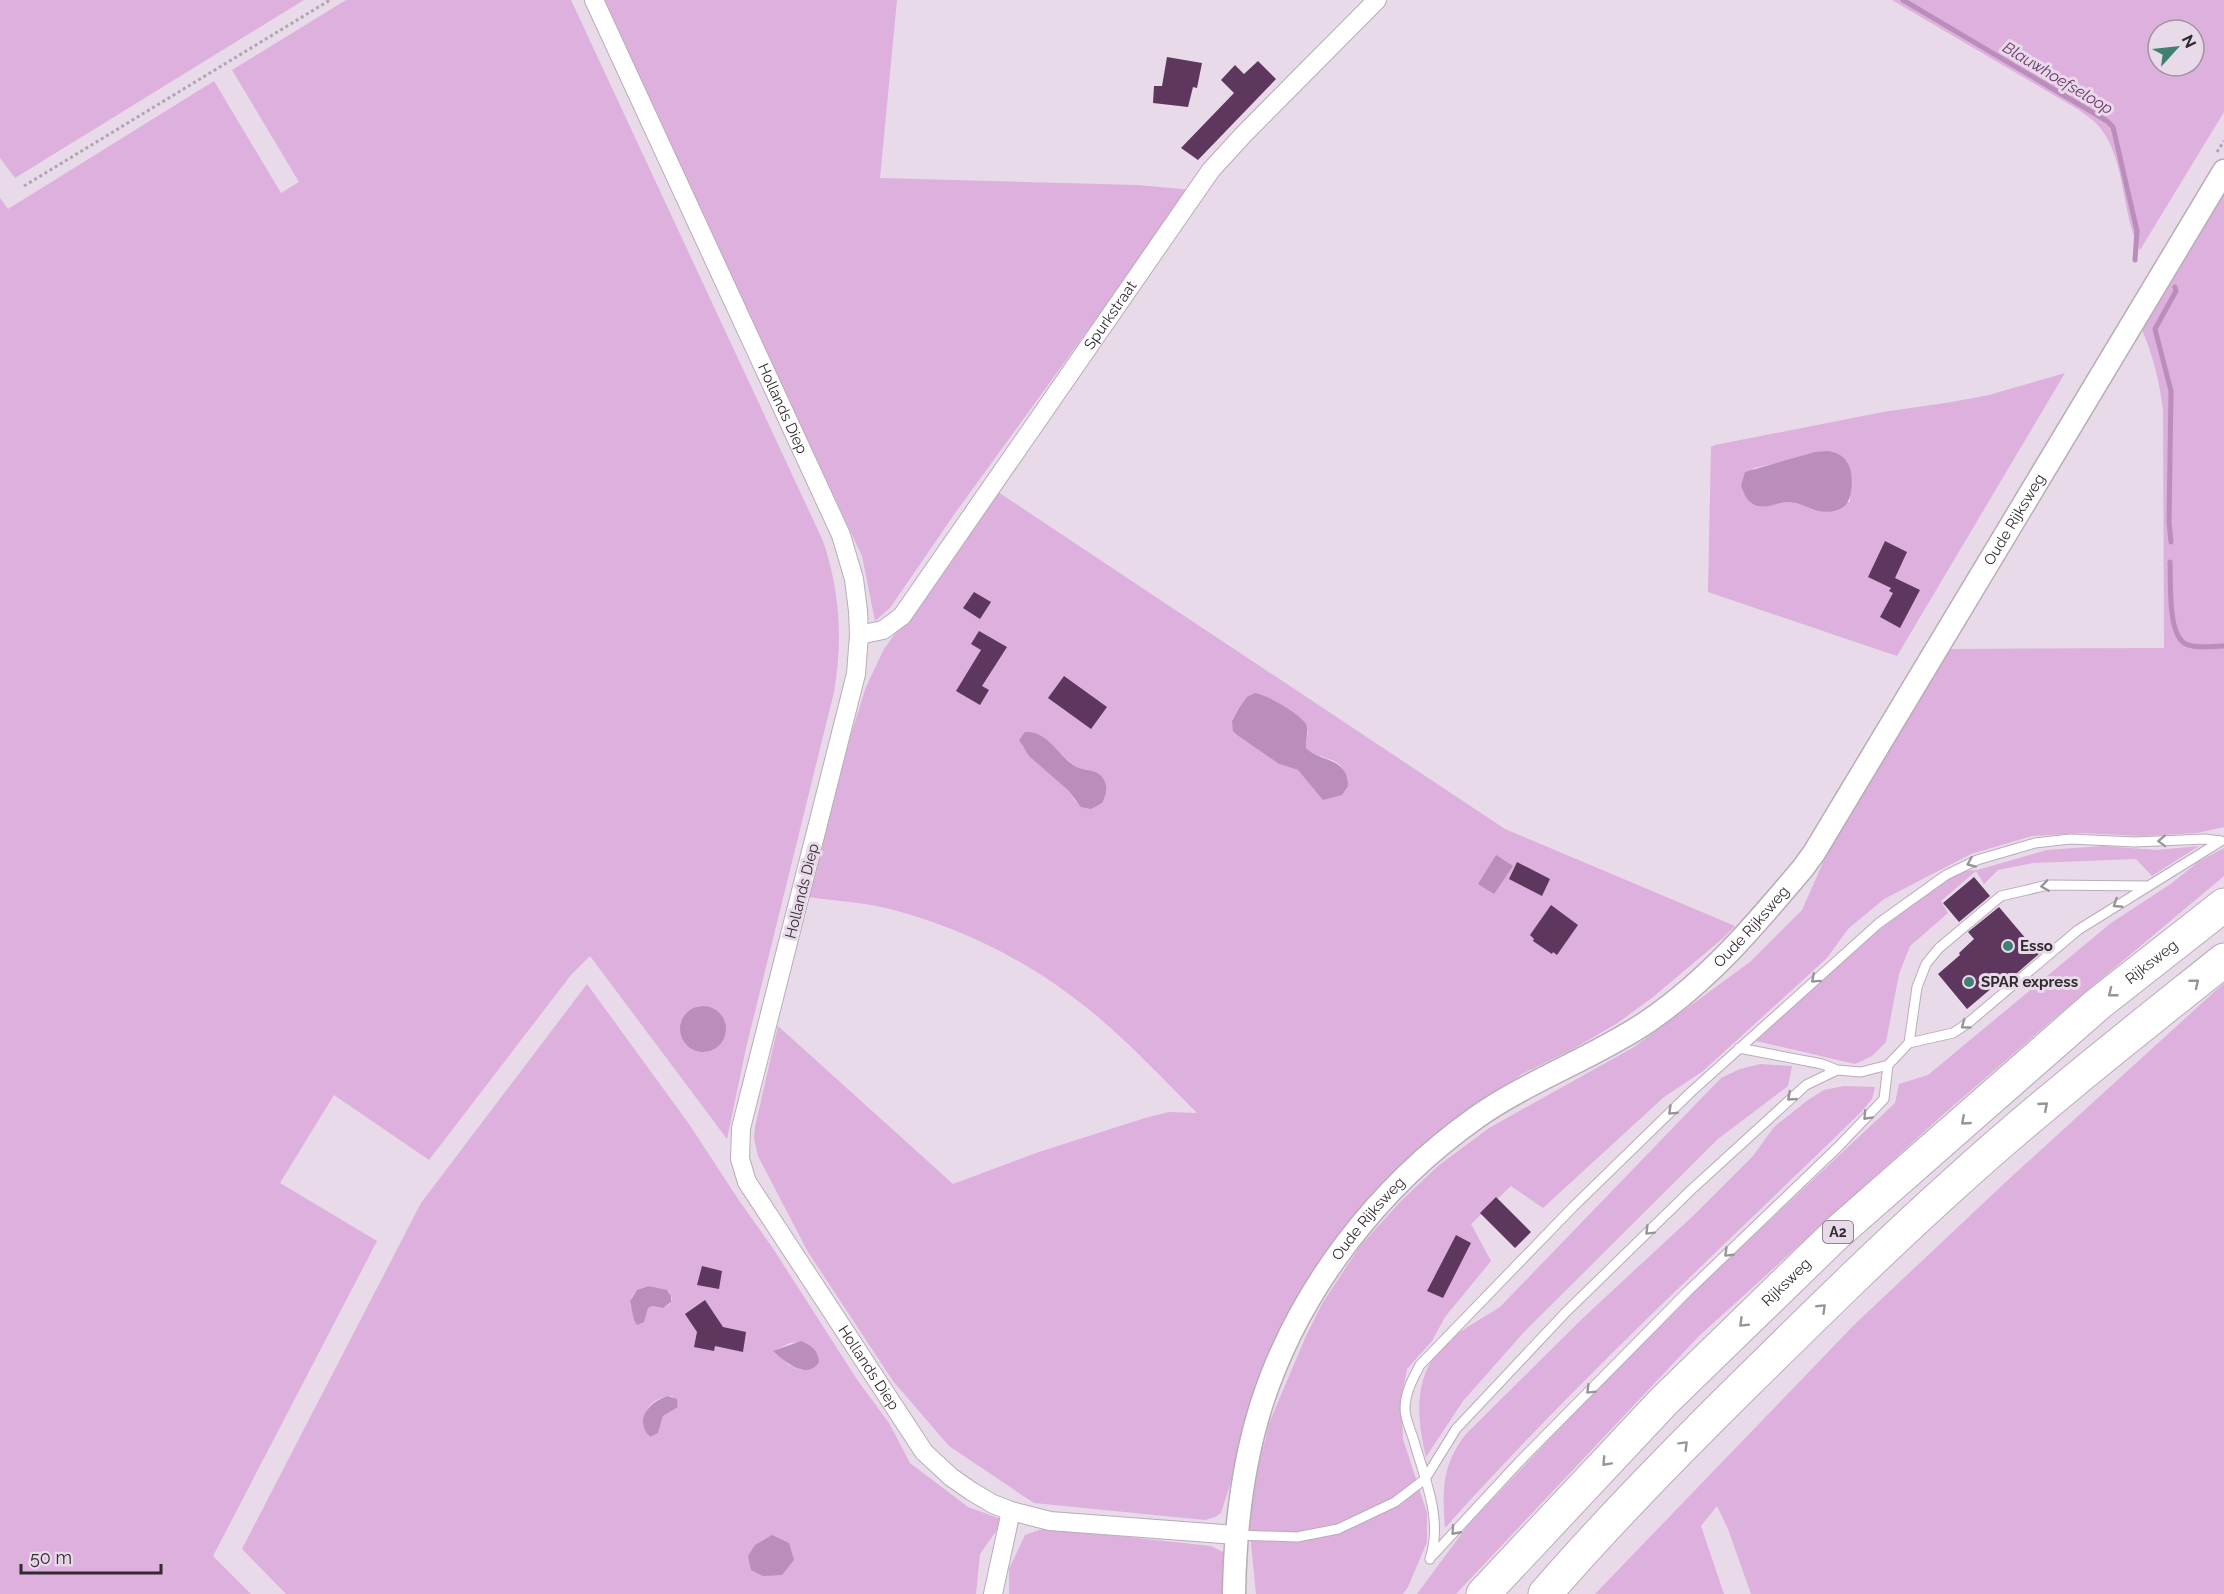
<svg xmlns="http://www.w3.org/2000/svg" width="2224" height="1594" font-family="Raleway,sans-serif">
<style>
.green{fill:#ddb0dd;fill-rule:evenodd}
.water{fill:#ba8dba}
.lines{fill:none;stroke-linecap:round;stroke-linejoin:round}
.stream{stroke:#ba8dba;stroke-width:5}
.building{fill:#5e375f}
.service-casing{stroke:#b9acb9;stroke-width:11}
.minor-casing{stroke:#b9acb9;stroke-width:20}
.tertiary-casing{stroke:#b9acb9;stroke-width:25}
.motorway-casing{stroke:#b9acb9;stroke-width:35}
.path{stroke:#b0a5b0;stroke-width:3;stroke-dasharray:3 3;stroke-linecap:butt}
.service{stroke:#fff;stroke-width:9}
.minor{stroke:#fff;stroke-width:18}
.tertiary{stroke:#fff;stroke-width:22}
.motorway{stroke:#fff;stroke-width:33}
.oneway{stroke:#989598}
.poi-dot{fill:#3e8071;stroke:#e8dae8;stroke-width:2}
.labels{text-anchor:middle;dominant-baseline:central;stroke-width:6;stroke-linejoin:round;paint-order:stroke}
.shield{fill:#e8dae8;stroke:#686068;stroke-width:1.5}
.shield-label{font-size:14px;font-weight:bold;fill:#312b31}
.street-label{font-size:15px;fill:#312b31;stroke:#e8dae8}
.poi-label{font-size:15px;font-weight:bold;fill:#312b31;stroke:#e8dae8;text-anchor:start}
.water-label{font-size:16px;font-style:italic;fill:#6e376f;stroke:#e8dae8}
</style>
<rect width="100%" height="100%" fill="#e8dae8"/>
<path class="green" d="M0 0H304L15 178 0 158Z
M346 0H571L823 541C840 591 843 640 834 692L746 1048 727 1139 590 956 571 975 429 1160 334 1095 280 1183 377 1241 213 1556 251 1594H0V198L8 209 214 81 281 193 299 182 232 70ZM699 1006C712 1006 721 1013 725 1025L719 1045 706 1052 686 1045C675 1030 681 1013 699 1006Z
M602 0H897L880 178 1137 185 1193 190 1085 334 953 516 890 608 875 621 862 556Z
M1892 0H2224V112L2140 250C2121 213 2126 161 2101 129 2095 121 2087 116 2079 110ZM2158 30H2194V66H2158Z
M2224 183V827L2197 833 2140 836 2084 833 2032 836 1971 854 1884 899 1848 929 1827 958 1703 1071 1664 1097 1543 1208 1511 1186 1471 1224 1491 1261 1445 1317 1432 1341 1407 1369 1401 1399 1403 1439 1427 1513V1542L1408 1587 1403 1594H1256L1249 1523 1259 1464 1270 1421 1306 1336 1322 1304 1360 1246 1402 1200 1438 1166 1489 1128 1634 1047 1750 962 1802 910 1830 847 1947 649 2164 648 2163 409C2159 379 2152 352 2140 325Z
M2065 373 1897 656 1708 592 1711 447 1715 445 1883 412 1952 402 1989 395ZM1815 452 1847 461 1850 473V502H1785L1747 499 1741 486 1754 468 1791 460Z
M998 492 1505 829 1735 926 1722 939 1653 997 1616 1024 1573 1049 1522 1074 1454 1121 1425 1146 1333 1243 1300 1291 1273 1350 1221 1513 1215 1517 1205 1520 1034 1503 949 1446 893 1381 808 1252 758 1156 754 1138 755 1127 778 1026 953 1184 1039 1152 1145 1118 1169 1112 1197 1113C1157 1073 1116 1028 1070 995 1017 955 951 924 886 908 861 902 835 901 809 897L845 753 866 687 884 649ZM1261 694 1300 718 1308 732 1305 746C1313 760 1338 755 1344 771 1346 778 1343 788 1342 795L1323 799 1298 770 1279 764 1237 735 1232 721C1240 705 1243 699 1261 694ZM1020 737 1049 742 1076 768 1099 774 1106 784 1076 802 1068 790 1022 746Z
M2103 846 2157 850 2199 846 2152 876 2136 859 2033 863 1998 870 1984 884 1976 871 1941 901 1948 913 1910 946 1899 974 1886 1042 1872 1056 1855 1064 1756 1041 1863 942 1957 872 1977 870 2047 850Z
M2224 848V876L2063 1011 1946 1112 1699 1336 1456 1594H1417L1468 1525 1661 1322 1895 1103 1899 1084 1928 1075 2111 923 2172 883 2198 862Z
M2224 983V1594H1751L1728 1529 1717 1506 1701 1526 1724 1594H1595L1855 1324 2010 1178Z
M587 984 689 1124 738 1199 772 1247 858 1381 889 1423 910 1463 968 1507 1004 1520 980 1554 976 1594H286L242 1549 421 1203ZM648 1286 669 1292 672 1298 670 1304 663 1308 650 1306 646 1311 630 1306C630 1295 637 1288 648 1286ZM805 1342 812 1347 819 1357 801 1370 789 1365 774 1351 790 1343ZM668 1396H672L679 1405 678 1407 663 1416 658 1433 649 1437 643 1425C645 1408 651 1400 668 1396Z
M1760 1064 1792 1066 1788 1086 1718 1139 1525 1331 1463 1401 1426 1457C1418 1424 1413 1384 1436 1354 1451 1334 1479 1321 1500 1307L1721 1078 1740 1069Z
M1844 1086 1875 1087 1872 1099 1861 1112C1721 1249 1575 1382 1445 1528 1442 1490 1442 1465 1466 1434L1584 1317 1694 1215 1753 1156 1774 1127 1808 1100 1824 1090Z
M1045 1528 1211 1546 1223 1552 1226 1557 1227 1594H1009V1569L1025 1535Z"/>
<path class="water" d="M1828 451C1835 452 1843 455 1847 462 1854 471 1854 502 1842 508 1819 519 1808 503 1789 502 1777 501 1766 511 1753 504 1746 500 1744 493 1741 486L1745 472 1815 452Z
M1255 693C1266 694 1301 715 1306 724 1309 732 1305 741 1306 748 1321 763 1348 757 1348 786L1342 795 1323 800 1298 770 1279 764 1237 735 1233 731 1232 721 1239 708 1247 697Z
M1025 732C1046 730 1058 754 1073 765 1082 772 1096 768 1102 777 1109 786 1106 795 1102 803L1091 809 1081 807 1068 790 1029 756 1019 740Z
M1496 855 1513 866 1494 894 1478 884Z
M680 1029a23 23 0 1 1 46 0a23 23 0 1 1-46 0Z
M648 1286 667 1290 671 1296V1302L663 1308 652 1306 648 1308 644 1322 637 1325 634 1320 630 1301 637 1290Z
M801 1341C810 1344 819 1351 819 1362 807 1381 784 1361 773 1351Z
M668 1396 677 1399 678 1407 663 1416 658 1433 650 1437C633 1420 650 1401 668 1396Z
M772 1535 789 1543 794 1560 782 1575 763 1576 751 1570 748 1556 755 1545Z"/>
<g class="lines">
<path class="stream" d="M1903 0 2107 121 2113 127 2137 231 2135 260
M2171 542 2169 523 2171 391 2155 329 2176 291 2175 287
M2170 562C2171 580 2167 635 2186 644 2196 649 2213 646 2224 646"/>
</g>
<path class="building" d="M1167 57 1202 63 1197 88 1193 87 1188 107 1153 103 1154 86H1162Z
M1258 61 1276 79 1198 160 1181 148 1234 93 1221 80 1235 65 1244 74Z
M1885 541 1907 552 1895 578 1920 590 1900 628 1880 617 1893 593 1889 591 1891 588 1868 577Z
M974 592 991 602 980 619 963 608Z
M979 631 1007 647 982 686 989 690 980 705 956 691 981 650 971 644Z
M1064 676 1107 707 1091 729 1048 698Z
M1517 862 1550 879 1542 896 1509 879Z
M1974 877 1990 896 1959 922 1943 903Z
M1551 905 1578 925 1557 955 1553 952 1552 954 1533 941 1534 939 1530 935Z
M1999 907 2039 954 2009 980 2006 976 1967 1009 1938 974 1960 955 1959 953 1974 939 1968 932Z
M1496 1197 1531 1232 1515 1248 1480 1213Z
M1456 1235 1471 1243 1443 1298 1427 1291Z
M702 1266 722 1271 719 1289 697 1285Z
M705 1300 723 1327 746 1332 743 1352 715 1346 714 1351 694 1347 697 1332 685 1314Z"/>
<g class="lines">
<g class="service-casing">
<path id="service" d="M1909 1043 1917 987 1926 964 1939 948 2001 896 2048 885 2146 886
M1739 1048 1822 1064 1837 1070
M1236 1535 1297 1537 1338 1529 1395 1502 1425 1479 1456 1429 1566 1312 1691 1190 1806 1085 1837 1070 1861 1072 1888 1065 1909 1043 1953 1033 1968 1023 2078 930 2221 841
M1433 1555 1520 1461 1688 1291 1837 1148 1884 1099 1888 1065
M1430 1559C1443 1519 1425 1480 1414 1441 1411 1431 1405 1419 1405 1409 1405 1393 1412 1380 1420 1365L1573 1207 1691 1092 1879 923 1946 875 1977 860 2035 843 2070 839 2135 842 2205 839 2221 841"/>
</g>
<g class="minor-casing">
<g id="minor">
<path id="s1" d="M594 0 841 535 854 579 858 611 859 635 856 674 741 1128 740 1159 747 1182 924 1452 951 1477 971 1491 993 1504 1011 1511 1050 1521 1236 1535"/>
<path id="s2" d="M859 635 883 630 902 616 1211 170 1244 134 1377 0"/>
<path d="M993 1594 1011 1511"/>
</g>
</g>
<g class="tertiary-casing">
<g id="tertiary">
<path id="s3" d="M1234 1594C1235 1531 1242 1467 1261 1406 1298 1290 1378 1187 1477 1117 1530 1080 1593 1058 1647 1022 1709 980 1756 924 1803 868L1814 853 2224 171"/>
</g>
</g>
<g class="motorway-casing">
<g id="motorway">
<path id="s4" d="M1483 1594 1664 1401 1837 1233 2098 1004 2224 905"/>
<path d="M1545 1594C1609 1520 1678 1450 1748 1381 1816 1314 1884 1247 1954 1184 2041 1105 2133 1033 2224 960"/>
</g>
</g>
<path class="path" d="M2217 152 2224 141
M24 186 330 0"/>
<use href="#service" class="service"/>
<use href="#minor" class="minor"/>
<use href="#tertiary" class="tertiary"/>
<use href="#motorway" class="motorway"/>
</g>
<defs><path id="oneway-chevron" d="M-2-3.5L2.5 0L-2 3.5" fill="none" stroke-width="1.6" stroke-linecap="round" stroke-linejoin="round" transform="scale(1.5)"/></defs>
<g class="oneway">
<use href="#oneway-chevron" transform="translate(2162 841) rotate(178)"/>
<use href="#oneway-chevron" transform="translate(1971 863) rotate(156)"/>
<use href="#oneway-chevron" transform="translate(2045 886) rotate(172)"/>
<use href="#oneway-chevron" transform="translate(2117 904) rotate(147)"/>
<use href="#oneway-chevron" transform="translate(1815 979) rotate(138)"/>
<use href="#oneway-chevron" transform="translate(2195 983) rotate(-39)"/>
<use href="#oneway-chevron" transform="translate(2112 993) rotate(142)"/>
<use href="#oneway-chevron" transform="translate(1965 1025) rotate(144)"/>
<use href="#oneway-chevron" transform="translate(1791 1097) rotate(139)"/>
<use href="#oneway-chevron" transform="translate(2044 1106) rotate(-41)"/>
<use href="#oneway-chevron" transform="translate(1672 1111) rotate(136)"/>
<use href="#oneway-chevron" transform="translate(1867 1116) rotate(133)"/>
<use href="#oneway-chevron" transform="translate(1965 1121) rotate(139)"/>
<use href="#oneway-chevron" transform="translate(1649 1231) rotate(135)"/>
<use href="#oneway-chevron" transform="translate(1728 1253) rotate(136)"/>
<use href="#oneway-chevron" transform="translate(1822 1308) rotate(-44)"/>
<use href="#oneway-chevron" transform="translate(1743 1323) rotate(136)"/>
<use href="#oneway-chevron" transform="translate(1590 1390) rotate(135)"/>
<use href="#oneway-chevron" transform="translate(1684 1445) rotate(-45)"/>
<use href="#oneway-chevron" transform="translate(1606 1462) rotate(133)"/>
<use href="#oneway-chevron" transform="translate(1455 1531) rotate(132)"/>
</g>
<g class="poi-dot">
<circle cx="2008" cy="946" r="6"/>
<circle cx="1969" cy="982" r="6"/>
</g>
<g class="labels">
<rect class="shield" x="1823" y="1221" width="30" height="22" rx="4.5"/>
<g class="shield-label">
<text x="1838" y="1232">A2</text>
</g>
<g class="street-label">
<text stroke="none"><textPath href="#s2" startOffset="414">Spurkstraat</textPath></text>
<text stroke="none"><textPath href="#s1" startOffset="450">Hollands Diep</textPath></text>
<text stroke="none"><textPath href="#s3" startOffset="1380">Oude Rijksweg</textPath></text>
<text transform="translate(802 891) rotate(-76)">Hollands Diep</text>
<text stroke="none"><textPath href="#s3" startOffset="894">Oude Rijksweg</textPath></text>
<text stroke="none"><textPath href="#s4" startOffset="921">Rijksweg</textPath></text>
<text stroke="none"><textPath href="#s3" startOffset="408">Oude Rijksweg</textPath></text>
<text stroke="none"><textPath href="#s4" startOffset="435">Rijksweg</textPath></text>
<text stroke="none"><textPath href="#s1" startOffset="1476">Hollands Diep</textPath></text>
</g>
<g class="poi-label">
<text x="2020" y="946">Esso</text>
<text x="1981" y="982">SPAR express</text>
</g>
<g class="water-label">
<text transform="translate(2058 78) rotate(31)">Blauwhoefseloop</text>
</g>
</g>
<g transform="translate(2176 48) rotate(63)"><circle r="28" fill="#e8dae8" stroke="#9f949f" stroke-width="1.5"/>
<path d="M0-4.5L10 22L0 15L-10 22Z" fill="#3e8071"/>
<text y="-9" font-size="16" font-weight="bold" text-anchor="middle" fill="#312b31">N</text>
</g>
<path d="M21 1564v9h140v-9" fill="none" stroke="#312b31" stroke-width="3"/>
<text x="30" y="1564" font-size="18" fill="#312b31" stroke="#e8dae8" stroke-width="4.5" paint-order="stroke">50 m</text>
</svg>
